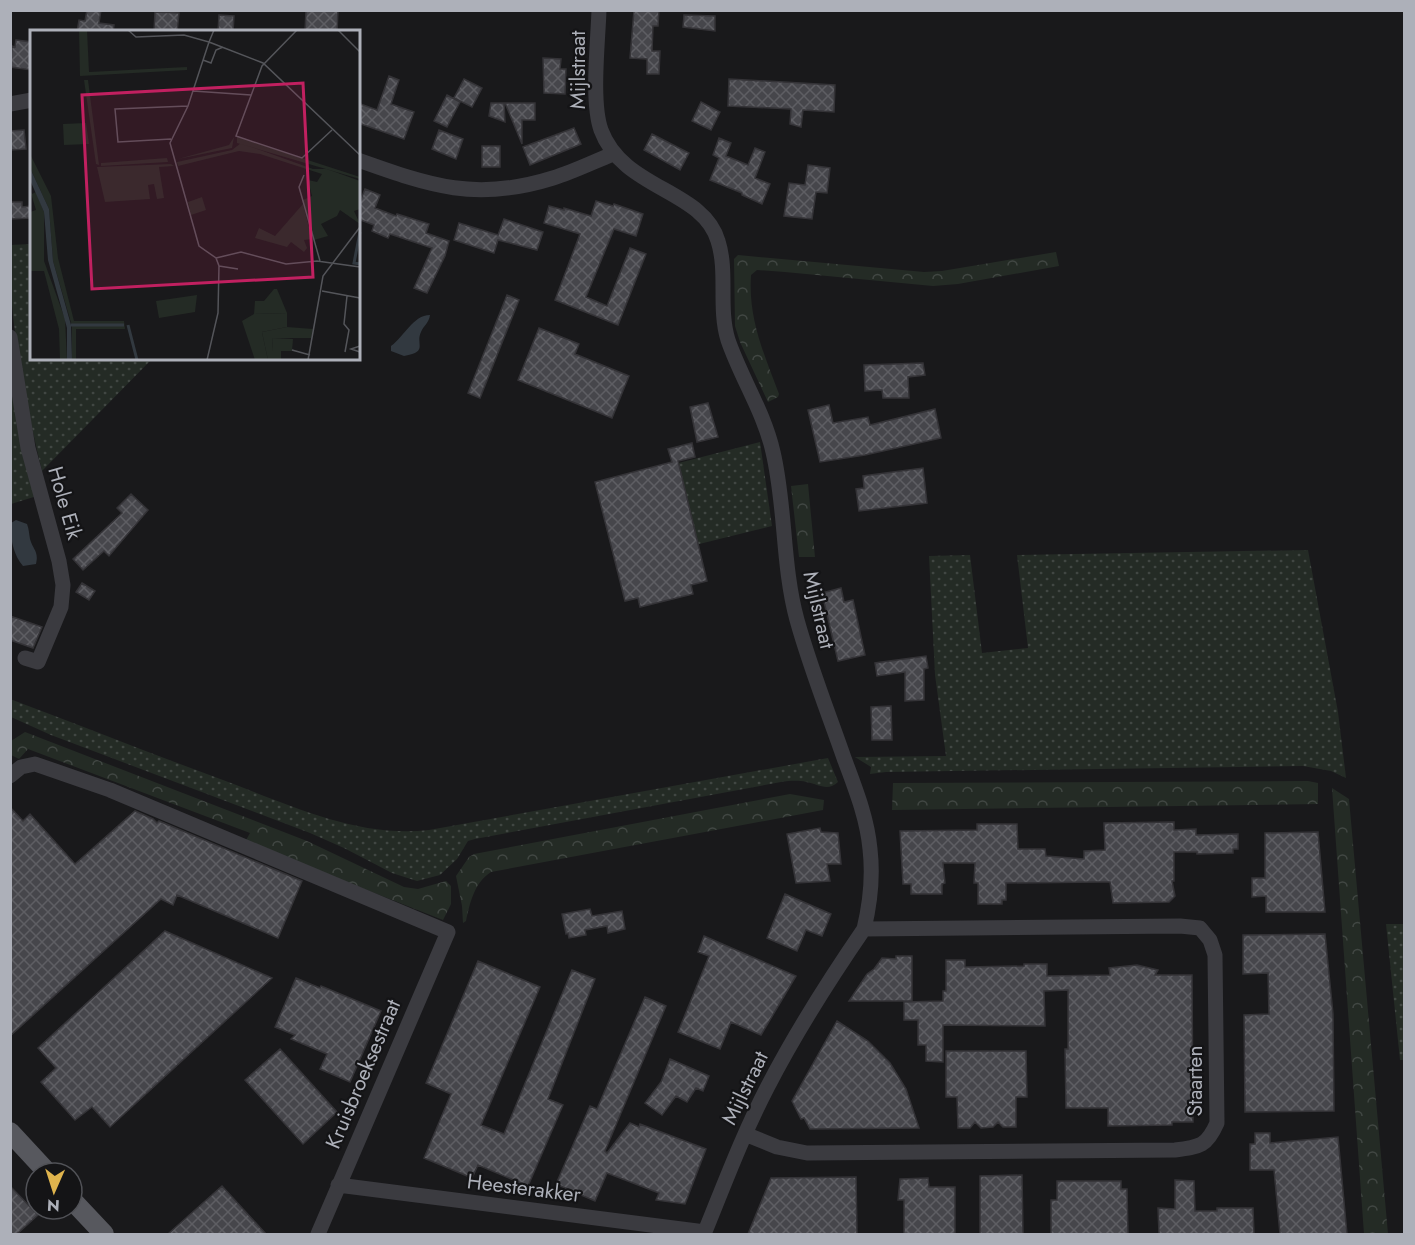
<svg xmlns="http://www.w3.org/2000/svg" width="1415" height="1245" font-family="Jost,sans-serif">
<style>
.grass{fill:url(#grass-dots)}
.forest{fill:url(#forest-crowns)}
.water{fill:#323940}
.building{fill:url(#building-cross-hatch);stroke:#343337;stroke-width:1.5}
.lines{fill:none;stroke-linecap:round;stroke-linejoin:round}
.minor{stroke:#3b3b40;stroke-width:15}
.major{stroke:#57585e;stroke-width:20}
.labels{text-anchor:middle;dominant-baseline:central;stroke-width:4.5;stroke-linejoin:round;paint-order:stroke}
.street-label{font-size:21px;fill:#adb0b9;stroke:#141416}
.inset-river{fill:none;stroke:#323940;stroke-width:3}
.inset-road{fill:none;stroke:#54555a;stroke-width:1.5}
.view{fill:#c12060;fill-opacity:0.15;stroke:#c12060;stroke-width:3}
.inset-edge{fill:none;stroke:#adb0b9;stroke-width:3}
</style>
<defs>
<pattern id="grass-dots" width="8" height="8" patternUnits="userSpaceOnUse" patternTransform="scale(1.5)"><rect width="8" height="8" fill="#242b25"/><path d="M2 2h.1M6 6h.1" fill="none" stroke="#414743" stroke-width="1.8" stroke-linecap="round"/></pattern>
<pattern id="forest-crowns" width="20" height="18" patternUnits="userSpaceOnUse" patternTransform="scale(1.5)"><rect width="20" height="18" fill="#242b25"/><path d="M2 6a3 3 0 1 1 6 0M12 15a3 3 0 1 1 6 0" fill="none" stroke="#414743"/></pattern>
<pattern id="building-cross-hatch" width="8" height="8" patternUnits="userSpaceOnUse" patternTransform="scale(1.5)"><rect width="8" height="8" fill="#46464b"/><path d="M0 0l8 8M0 8l8-8" fill="none" stroke="#5e5e63"/></pattern>
</defs>
<rect width="100%" height="100%" fill="#19191b"/>
<path class="grass" d="M31 244 32 358 152 359 42 471C28 413 16 355 11 295 9 279 11 261 10 245Z
M10 382 37 496 11 504H10Z
M760 442 772 526 683 548 663 467Z
M1308 550 1338 712 1346 778 1331 771 1303 766 886 772 870 774 871 767 855 757 946 756 935 675 929 556 970 555 982 653 1028 648 1017 555Z
M10 699C82 726 152 754 223 780 290 805 357 838 429 830L828 758 838 782C828 792 818 784 806 782 798 780 789 781 781 782L475 839 468 841 457 859 440 875 417 881 392 873 344 848 310 833 51 735 11 717Z
M1386 924H1404V1060H1400Z"/>
<path class="forest" d="M1056 252 1059 266 958 284 933 286 785 272 757 270 751 275C748 319 764 354 779 394L778 397 768 402 740 342 735 326 734 259 738 255 924 272 942 271Z
M808 484 815 557H799L791 486Z
M25 732 307 841 404 887 418 889 446 881 451 886V904L443 920 245 842 250 833 28 749 19 759 11 755V741Z
M1308 781 1318 783V804L892 810 893 783Z
M1332 788 1349 799 1388 1234H1364Z
M790 794 824 800 823 810 491 872C474 883 470 903 466 921L463 923 462 906 456 876 469 857 474 854Z"/>
<path class="water" d="M430 315C429 323 424 325 421 332 415 344 429 352 404 356L391 351V346C404 337 413 315 430 315Z
M16 520 27 524C29 529 29 534 30 539 33 550 39 551 36 564L23 566C13 554 10 538 11 523Z"/>
<path class="building" d="M87 10H101L99 23 114 25 113 32H77L79 20 85 21Z
M306 10H338L337 32H305Z
M634 10H659L658 26H653L652 51H660L659 74H647V59L630 58Z
M155 12 179 13 177 32H154Z
M219 15 234 16 233 32H218Z
M684 15 715 16V31L683 27Z
M16 40 32 42V70L10 67 12 46 15 47Z
M543 58 561 59 560 69H566L565 94 544 93Z
M389 76 399 80 391 104 414 112 404 139 358 123V103L377 110Z
M464 79 482 88 472 107 454 98Z
M729 79 835 85 834 112 803 110 801 127 790 124 791 109 728 106Z
M447 95 460 102 447 127 434 121Z
M701 102 720 112 711 130 692 121Z
M491 103H504L505 122 489 116Z
M505 103H535V120H522V144Z
M574 128 581 144 530 165 523 147Z
M24 130 26 149 10 150V131Z
M439 130 463 139 456 159 432 149Z
M652 134 689 153 680 170 644 150Z
M719 138 731 143 726 156 748 165 755 148 765 152 755 178 770 184 762 204 742 195V193L710 180 719 158 713 155Z
M482 146H500V167H482Z
M808 165 830 168 827 193 816 192 812 219 784 216 789 183 805 185Z
M365 189 380 195 375 208 396 216 397 214 429 224 426 233 449 241 445 256 427 293 414 288 432 248 390 234 388 238 372 231 374 225 358 219V207Z
M596 201 613 206 614 204 643 214 636 236 614 229 586 297 607 306 630 248 646 254 618 325 555 300 580 234 544 223 549 206 564 210V208L591 216Z
M10 202H22V207L31 206V218L10 219Z
M504 219 543 232 537 250 498 240 494 253 454 240 459 223 498 235Z
M507 295 519 300 480 398 468 393Z
M539 328 579 344 575 354 629 376 612 418 518 380Z
M923 363 925 375 908 377 909 398H883L882 390 865 391 864 365Z
M708 403 718 437 697 442 690 407Z
M829 405 833 423 868 417 870 425 935 409 941 438 865 455 820 462 808 410Z
M692 443 695 457 678 461 707 581 691 585 693 594 640 607 638 598 625 601 595 482 672 462 668 449Z
M923 468 927 503 859 511 856 489 864 488 863 476Z
M131 494 148 510 109 556 104 551 83 570 73 559 122 513 117 508Z
M82 583 95 591 89 600 76 592Z
M841 588 844 602 853 600 865 655 838 661 822 593Z
M10 616 42 627 33 648 10 640Z
M926 656 928 668 924 669V700L905 701V672L877 676 875 663Z
M891 706 892 740H872L871 707Z
M10 807 23 821 30 814 75 864 135 811 153 819 157 823 159 821 302 881 278 938 177 895 173 905 161 899 10 1036Z
M1174 822V830L1196 829V835L1238 834V849H1233V853L1197 854V852H1174V881H1172L1175 896 1169 902 1113 903 1110 882H1099L1006 883V900H1002V904H978V883H974L975 863H943L945 883 942 884V894H911V884H903L900 831 977 830V824H1017L1018 849H1045L1046 856 1084 859V851L1105 850 1104 823Z
M820 828 821 832 838 833 841 864H827L830 881 796 883 787 834Z
M1318 832 1325 912H1266V896L1252 897V878H1265V833Z
M785 894 831 914 822 936 806 930 797 951 767 938Z
M590 909 592 916 622 911 625 929 608 933 607 926 585 930 586 935 569 938 568 933 566 934 562 914Z
M165 931 272 978 110 1127 92 1107 75 1120 41 1082 56 1068 38 1048Z
M1325 934 1333 1014 1334 1111 1245 1112 1244 1015 1269 1014 1268 973 1243 974V935Z
M704 936 796 976 761 1035 731 1022 720 1049 678 1032 709 956 698 952Z
M896 956H912V1001H849L867 974 874 969 882 958 896 959Z
M946 960H965V967L1024 966V964H1047V976L1110 975 1109 968 1137 965 1158 970 1155 975H1192L1193 1122H1172V1125L1108 1126V1108H1066L1065 1049H1068V990L1044 991 1045 1026 943 1025V1062L926 1061V1045H918V1020H904V1002L943 1001V991H946Z
M478 961 540 987 481 1125 504 1134 572 970 595 979 548 1099 563 1105 528 1186 478 1165 472 1178 424 1158 451 1094 426 1083Z
M296 978 320 988 321 986 381 1011 350 1082 320 1069 327 1054 291 1039 295 1035 275 1027Z
M645 997 666 1006 605 1151 607 1153 630 1123 639 1127 640 1124 706 1149 685 1204 656 1200 659 1193 607 1173 595 1201 556 1184 590 1106 597 1109Z
M837 1021 868 1041 890 1063 906 1089 919 1128 810 1129 804 1118 801 1119 792 1101Z
M280 1049 337 1112 303 1144 245 1080Z
M946 1051H1026L1027 1097H1016V1127H1003L998 1122 993 1127 981 1128 975 1122 970 1128H958L957 1097H946Z
M670 1059 709 1076 703 1091 696 1088 687 1102 676 1096 662 1115 645 1103 661 1082Z
M1255 1133H1270V1143L1338 1137 1347 1234H1280L1274 1170H1250V1144H1255Z
M1022 1175 1023 1234H980V1176Z
M856 1177 857 1234H748L771 1178Z
M928 1178 929 1187H955V1234H904V1200H898L900 1179Z
M1175 1180 1194 1181 1195 1211H1217V1208H1253L1254 1234H1159L1158 1208 1175 1209Z
M1057 1181H1121V1189H1127L1128 1234H1051V1200H1057Z
M10 1186 38 1215 17 1234H10Z
M222 1186 266 1234H168Z"/>
<g class="lines">
<path class="minor" d="M599 10C598 42 591 102 601 130 623 190 703 189 718 241 728 272 718 308 728 340 741 378 764 412 773 452 786 507 782 565 797 620 810 667 828 712 844 758 855 788 867 817 870 849 873 875 870 904 864 929 829 980 796 1032 768 1086 743 1134 724 1185 704 1234
M10 104 32 100
M358 160C431 186 476 202 553 178 573 172 593 162 613 154
M10 337 28 448 59 561 63 585 61 607 38 662 25 658
M10 776 21 767 35 764 110 790 448 932 318 1234
M745 1134 777 1147 807 1153 1175 1150C1200 1147 1207 1146 1217 1123L1215 955 1210 940 1200 928 1180 926 864 929
M338 1185 705 1232"/>
<path class="major" d="M10 1132 48 1173
M72 1200 104 1234"/>
</g>
<g class="labels">
<g class="street-label">
<text transform="translate(578 70) rotate(-90)">Mijlstraat</text>
<text transform="translate(65 503) rotate(74)">Hole Eik</text>
<text transform="translate(819 610) rotate(77)">Mijlstraat</text>
<text transform="translate(363 1074) rotate(-67)">Kruisbroeksestraat</text>
<text transform="translate(1195 1081) rotate(-90)">Staarten</text>
<text transform="translate(745 1088) rotate(-64)">Mijlstraat</text>
<text transform="translate(524 1188) rotate(7)">Heesterakker</text>
</g>
</g>
<g transform="translate(30 30)">
<rect width="330" height="330" fill="#19191b"/>
<path d="M56 93 59 114 34 115 33 94ZM211 113 283 139H297L330 151V179L324 181 330 194 310 180 307 186 291 194 298 206 284 210 273 170 282 166 278 150 287 152 292 144 230 124 209 121 148 136 147 132 202 120ZM0 124 21 166 28 228 44 291H94L95 299H46V330H42V296L23 231 19 179 0 138ZM141 134 144 136 129 137 134 168 127 169 124 154 118 155 120 169 75 172 67 137ZM0 160 2 164 6 162 14 182V231L35 289 37 330H30L29 299 14 241H0V182L6 180ZM172 167 176 180 161 185 158 172ZM273 174 282 209 274 210 277 218 274 222 261 212 257 217 225 208 229 198 245 206ZM167 265 165 282 129 288 126 271ZM257 283V297L232 302 238 330H225L212 291 224 284Z" fill="#242b25"/>
<path d="M49 0H57L59 42 157 37V40L50 46ZM54 50H58L69 135 66 134ZM204 107 202 118 148 129 199 115ZM207 107 330 147V149L207 113ZM137 128 138 132 71 136V133ZM244 259H247L257 283 224 284 225 271H234ZM257 297 283 299 281 308H243L242 321H251V330H238L232 302Z" fill="#242b25"/>
<path d="M243 308 263 309 262 321H242Z" fill="#242b25"/>
<path d="M0 138 19 179 23 231 41 295 42 330H37V298L18 230 14 182 0 150Z" fill="#323940"/>
<path class="inset-river" d="M330 202 324 233 330 234M41 295H94M98 295 107 330"/>
<path class="inset-road" d="M98 0 106 7 154 5 179 12 158 76 140 113 169 216 186 228 189 236 188 283 177 330M184 0 179 12 233 33 330 125M267 0 232 36 206 106 272 128 302 100M308 0 330 22M173 30 181 33 186 20 193 17M163 61 221 65M141 109 88 112 85 79 158 76M274 145 269 157 290 231M186 228 211 222 256 234 287 231 330 237M189 236 208 239M292 261 330 268M330 316 321 319 330 322M262 320 280 325M315 322 319 300 314 294 317 266M278 330 293 246 330 197"/>
<path class="view" d="M273 53 283 247 62 259 52 65Z"/>
<rect width="330" height="330" class="inset-edge"/>
</g>
<rect width="1415" height="1245" fill="none" stroke="#adb0b9" stroke-width="24"/>
<g transform="translate(54 1191) rotate(183)"><circle r="28" fill="#141416" stroke="#515257" stroke-width="1.5"/>
<path d="M0-4.5L10 22L0 15L-10 22Z" fill="#dfb44d"/>
<text y="-9" font-size="16" font-weight="bold" text-anchor="middle" fill="#adb0b9">N</text>
</g>
</svg>
